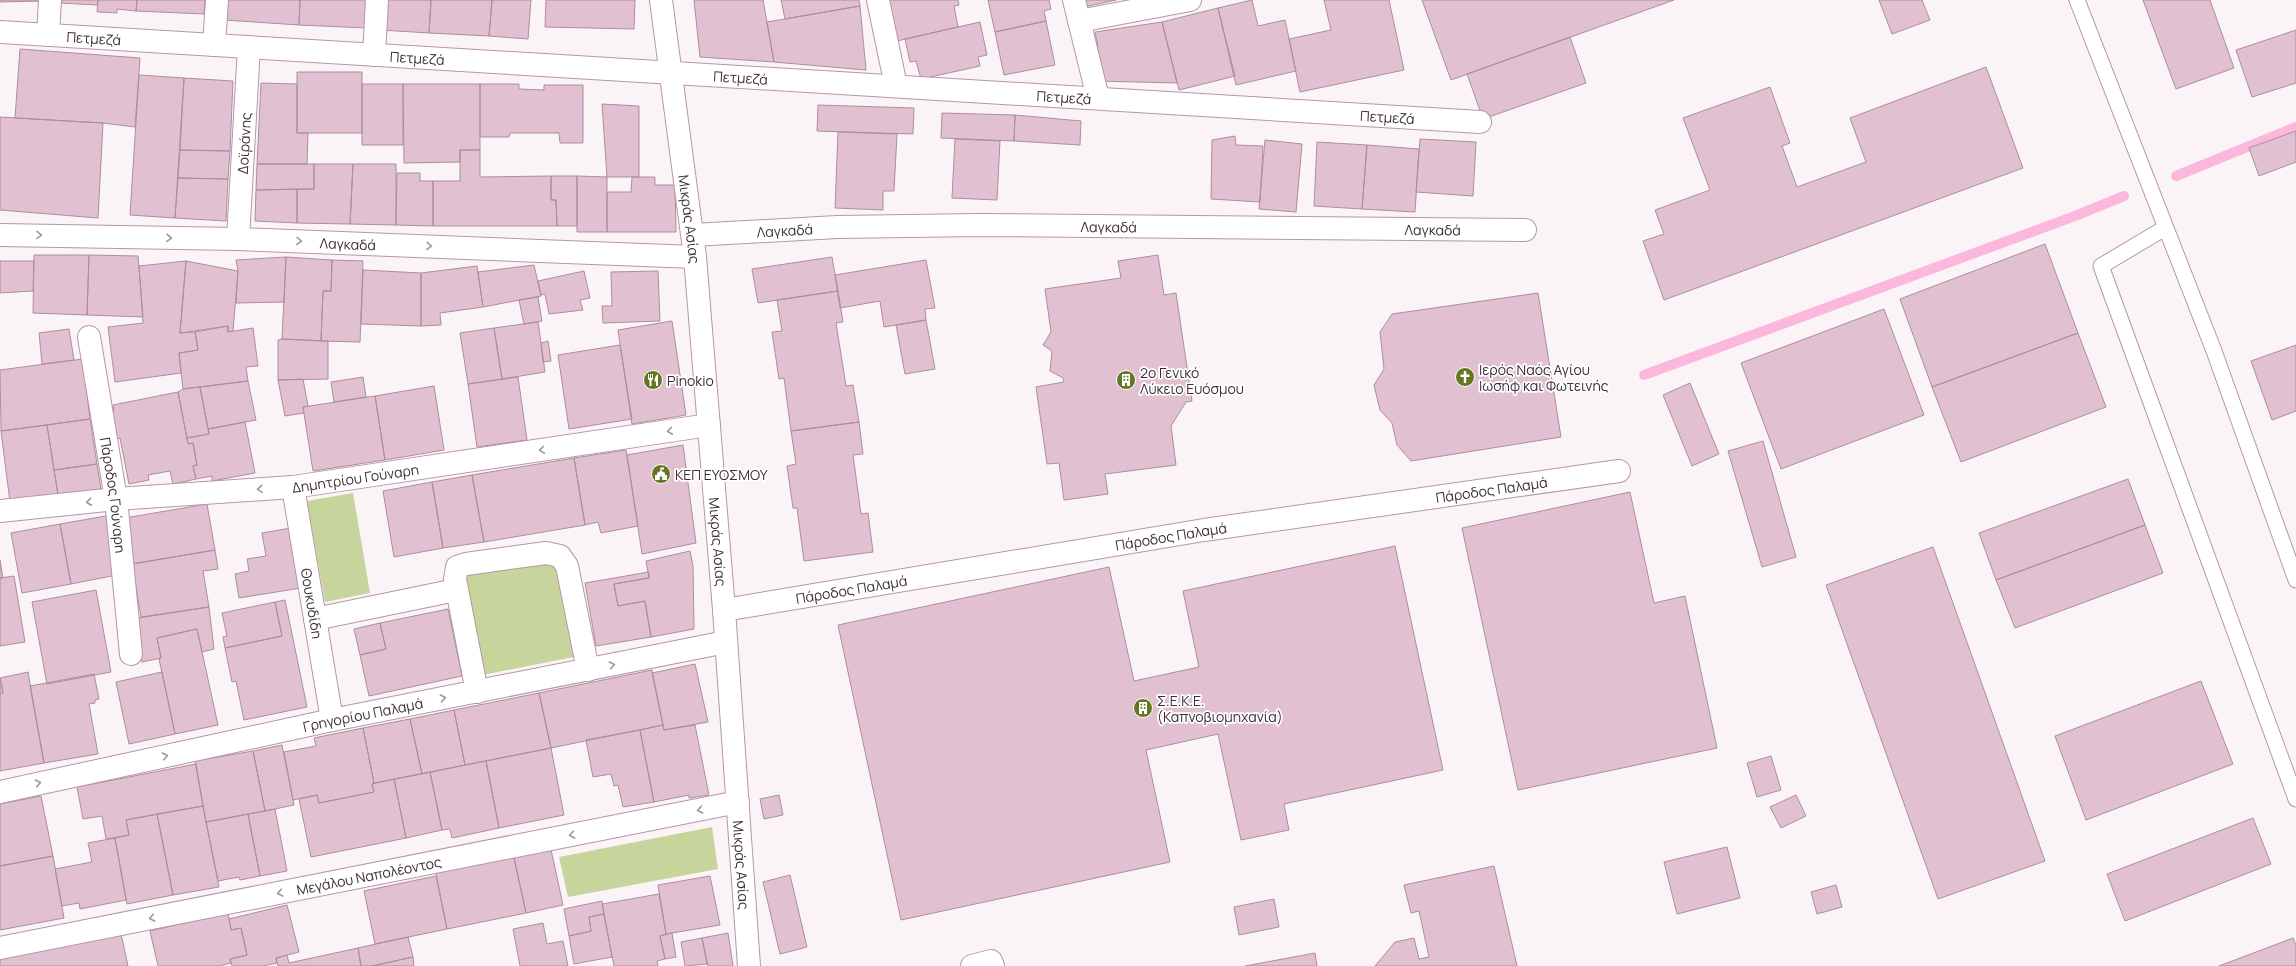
<svg xmlns="http://www.w3.org/2000/svg" width="2296" height="966" font-family="Manrope,sans-serif">
<style>
.green{fill:#c7d59c}
.lines{fill:none;stroke-linecap:round;stroke-linejoin:round}
.stream{stroke:#fcb8dc;stroke-width:10}
.building{fill:#e1c0d1;stroke:#ad8d9e}
.service-casing{stroke:#b696a6;stroke-width:17}
.pedestrian-casing{stroke:#b696a6;stroke-width:24}
.minor-casing{stroke:#b696a6;stroke-width:24}
.tertiary-casing{stroke:#b696a6;stroke-width:24}
.service{stroke:#fff;stroke-width:15}
.pedestrian{stroke:#fff;stroke-width:22}
.minor{stroke:#fff;stroke-width:22}
.tertiary{stroke:#fff;stroke-width:22}
.oneway{stroke:#9d979a}
.labels{text-anchor:middle;dominant-baseline:central;stroke-width:3.5;stroke-linejoin:round;paint-order:stroke}
.street-label{font-size:14px;fill:#3b2f35;stroke:#fff}
.poi-label{font-size:14px;fill:#3b2f35;stroke:#fff;text-anchor:start}
</style>
<rect width="100%" height="100%" fill="#fbf4f7"/>
<path class="green" d="M353 493 370 593 325 602 307 501Z
M557 563 574 657 482 675 465 578 468 575Z
M712 827 718 869 568 897 559 857Z"/>
<g class="lines">
<path class="stream" d="M2176 176 2296 127
M1644 375 2075 216 2124 196"/>
</g>
<path class="building" d="M0 0H43V1L0 2Z
M59 0H98L97 5 59 3Z
M98 0H137L136 11 117 9V13L97 12Z
M137 0H205L204 14 136 11Z
M226 0H300L299 25 224 20Z
M300 0H368L366 28 299 25Z
M382 0H431L429 33 381 30Z
M431 0H492L489 36 429 33Z
M492 0H531L528 39 489 36Z
M546 0H635L634 29 545 27Z
M694 0H763L774 62 700 57Z
M781 0H859L860 6 785 19Z
M881 0H958L959 5 954 6 958 27 897 41Z
M988 0H1049L1051 9 1044 11 1046 21 995 32Z
M1083 0H1116L1084 7Z
M1252 0 1258 26 1285 20 1296 71 1236 85 1218 8Z
M1324 0H1389L1404 70 1300 92 1289 39 1331 30Z
M1422 0H1674L1451 80Z
M1879 0H1922L1930 20 1892 34Z
M2143 0H2210L2234 68 2176 89Z
M860 6 866 70 774 62 767 22Z
M1218 8 1235 76 1179 90 1162 22Z
M1046 21 1055 65 1004 75 995 32Z
M980 22 987 55 978 57 980 66 921 79 916 61 910 62 905 39Z
M1162 22 1177 83 1096 81 1088 50 1098 47 1095 32Z
M2296 30V83L2252 97 2236 50Z
M1570 37 1586 83 1483 119 1467 74Z
M20 49 140 58 135 127 103 123 15 118Z
M1986 67 2023 168 1664 300 1643 241 1664 234 1655 210 1710 190 1683 118 1770 87 1790 143 1782 146 1797 187 1866 162 1850 118Z
M297 72H362V133H297Z
M139 75 184 78 175 218 130 215Z
M184 78 233 81 230 151 180 150Z
M261 83 297 84V133H308L307 164H257Z
M362 84H403V145H362Z
M403 84H480V150H460V162L404 163Z
M480 84H519V89L544 90V85H583V143H560L559 133H510L509 137H480Z
M602 104 639 106V177H607Z
M818 105 914 108 913 134 817 131Z
M942 113 1015 115 1014 141 941 138Z
M1015 115 1081 121 1080 145 1014 141Z
M0 117 103 123 98 218 0 210Z
M2296 131V162L2259 176 2249 148Z
M838 132 897 134 894 191H883V210L835 208Z
M1235 136 1236 145 1263 146 1260 202 1211 199 1212 140Z
M955 139 1000 141 997 200 952 198Z
M1420 139 1476 142 1473 196 1416 192Z
M1265 140 1302 144 1296 212 1259 209Z
M1317 142 1367 145 1362 209 1314 206Z
M1367 145 1419 149 1415 212 1362 209Z
M180 150 230 151 228 179 178 178Z
M460 150H480V177L551 176V200H556L557 226H433V181H460Z
M257 164H314V189L256 190Z
M314 164H353L350 224 297 223V189H314Z
M353 164H396V225L350 224Z
M397 173H420V181H433V226L396 225Z
M551 176H577V226H557L556 200H551Z
M577 176 607 177V232H577Z
M632 177H655V185H675L676 232H607V192H631Z
M178 178 228 179 226 221 175 218Z
M297 189V223L255 221 256 190Z
M2045 244 2078 333 1932 387 1900 299Z
M34 255H89L87 315 33 313Z
M89 255 138 256 143 317 87 315Z
M1158 255 1164 295 1176 293 1192 401 1186 402 1171 426 1176 465 1105 474 1108 494 1064 500 1059 463 1047 464 1036 387 1064 382 1063 378 1050 371 1052 351 1043 345 1051 332 1045 289 1121 278 1118 261Z
M286 257 332 260 331 291H323L321 341 282 339Z
M286 257 284 302 236 303 238 271 236 260Z
M832 257 838 291 758 303 752 269Z
M332 260 363 261 360 342 321 341 323 291H331Z
M926 260 935 308 925 309 926 320 884 327 880 301 840 308 835 275Z
M0 261H34L33 291 0 293Z
M186 261 180 333 195 332 198 350 179 353 181 373 115 382 108 327 143 323 139 266Z
M186 261 238 271 233 331 228 332V326L180 333Z
M534 265 541 296 483 307 478 272Z
M477 266 483 307 440 313 441 325 421 326V273Z
M363 270 421 273V326L361 324Z
M584 271 590 298 580 300 583 310 549 314 545 294 541 295 538 281Z
M658 271 660 321 603 323 602 306H612L611 272Z
M838 291 843 322 836 323 846 386 853 385 859 422 791 431 784 378 779 379 772 332 782 331 777 300Z
M1538 293 1561 437 1411 461 1397 445 1392 423 1380 410 1374 385 1384 369 1380 332 1392 314Z
M538 297 542 321 524 324 519 300Z
M1884 309 1924 415 1781 469 1741 363Z
M926 320 935 369 905 374 896 325Z
M672 321 686 415 632 424 618 330Z
M538 322 545 372 502 379 494 328Z
M228 326V332L253 328 258 366 246 367 248 381 183 389 179 353 198 350 195 332Z
M494 328 502 379 468 384 460 333Z
M69 329 74 360 42 364 39 333Z
M2078 333 2106 407 1961 462 1932 387Z
M282 339 328 341V379L278 380V340Z
M548 341 551 361 543 362 541 343Z
M620 345 632 419 569 429 558 355Z
M2296 345V411L2272 420 2251 361Z
M83 359 90 419 1 431 0 370Z
M363 377 366 397 334 402 331 382Z
M518 377 527 440 477 447 468 384Z
M303 379 308 406 303 407 304 413 285 416 278 380Z
M248 381 256 420 208 429 200 387Z
M1690 383 1719 454 1692 466 1663 395Z
M434 386 444 450 385 460 375 396Z
M200 387 209 434 187 438 178 392 183 389Z
M178 392 188 444 193 443 197 465 193 466 196 479 173 484 170 471 148 475 149 480 129 484 120 438 111 440 106 413 114 411 113 405Z
M375 396 385 460 313 471 303 407Z
M90 419 97 464 54 470 47 425Z
M245 422 255 473 212 481V476L196 479 193 466 197 465 193 443 188 444 187 438 209 434 208 429Z
M859 422 863 454 853 455 861 514 868 513 873 552 804 561 797 508H793L787 466 796 464 791 431Z
M47 425 58 495 10 502 1 431Z
M1763 441 1796 557 1762 567 1728 451Z
M683 445 696 543 642 554 627 455Z
M626 450 638 526 601 533 598 522 585 525 574 458Z
M574 458 585 525 484 542 472 475Z
M97 464 101 489 58 495 54 470Z
M472 475 484 542 443 548 432 482Z
M2128 479 2145 525 1996 580 1979 533Z
M432 482 443 548 394 557 383 491Z
M1630 492 1654 603 1685 596 1717 748 1518 790 1462 528Z
M207 504 215 550 132 564 125 518Z
M106 516 117 575 71 584 60 524Z
M60 524 71 584 22 593 11 533Z
M2145 525 2163 573 2015 628 1996 580Z
M291 528 301 588 239 598 235 574 249 571 247 559 266 556 262 533Z
M1395 546 1443 770 1284 804 1289 830 1241 840 1218 734 1146 750 1170 862 901 920 838 625 1109 567 1134 681 1199 667 1183 591Z
M1933 547 2045 861 1938 899 1826 585Z
M215 550 218 569 203 571 209 607 141 617 132 564Z
M690 551 693 566 694 629 651 637 645 601 618 606 614 584 649 578 646 561Z
M0 560 3 578H0Z
M649 572V578L614 584 618 606 645 601 651 637 596 646 585 583Z
M14 576 25 642 0 646V578Z
M96 590 111 672 47 684 32 602Z
M285 600 307 707 244 720 236 681 232 682 225 648 282 636 275 602Z
M275 602 282 636 225 648 223 637 227 636 222 613Z
M209 607 214 649 202 652 197 629 157 638 161 658 142 662 132 619Z
M448 609 462 676 369 696 360 655 386 649 380 623Z
M380 623 386 649 360 655 354 629Z
M197 629 218 725 175 734 159 659 161 658 157 638Z
M695 664 708 722 664 730 652 673Z
M652 670 663 725 551 748 539 693Z
M28 672 44 763 0 771V694L3 693 0 678Z
M162 672 175 734 129 744 116 682Z
M94 674 99 699 95 700V703L89 704 98 754 44 763 30 686Z
M0 678 3 693 0 694Z
M2201 681 2233 764 2086 820 2055 736Z
M539 693 551 748 465 765 454 710Z
M454 710 465 765 422 774 410 719Z
M410 719 422 774 374 783 363 728Z
M663 725 664 730 695 725 709 795 689 798V795L654 802 640 730Z
M363 728 374 783 372 784 374 792 319 803 317 795 293 800 284 752 316 746 314 738Z
M640 730 654 802 623 807 618 785 614 786 611 774 593 777 586 740Z
M282 745 294 805 265 811 253 751Z
M551 748 564 815 499 828 486 761Z
M253 751 265 811 206 822 195 761Z
M1771 756 1781 790 1757 797 1747 763Z
M486 761 499 828 452 838 450 829 442 830 430 772Z
M196 764 203 806 126 820 129 835 106 839 102 816 83 819 77 787Z
M430 772 442 830 406 838 394 779Z
M394 779 406 838 311 857 299 799 317 795 319 803 374 792 372 784Z
M779 795 783 815 764 819 760 799Z
M1796 795 1806 816 1781 828 1770 807Z
M41 796 53 856 0 866V804Z
M203 806 219 887 173 895 157 814Z
M275 809 287 871 260 876 248 814Z
M157 814 173 895 127 904 115 838 129 835 126 820Z
M248 814 260 876 240 880 239 877 218 881 206 822Z
M2253 818 2271 864 2125 921 2107 874Z
M115 838 126 900 80 909 79 903 62 906 55 869 92 862 88 843Z
M550 845 563 905 526 913 513 853Z
M1727 847 1740 898 1677 914 1664 862Z
M513 853 526 913 447 929 435 869Z
M53 856 64 918 0 930V866Z
M1494 866 1517 966H1375L1395 942 1414 938 1419 959 1429 957 1419 911 1411 913 1404 885Z
M790 875 807 947 780 954 763 882Z
M436 876 447 929 375 944 364 891Z
M710 876 720 925 666 934 658 885Z
M1836 885 1842 907 1817 914 1811 892Z
M659 894 666 934 660 936 665 959 657 961 658 966H614L602 904Z
M1274 899 1279 927 1239 935 1234 907Z
M602 901 604 914 589 917 591 931 569 936 564 909Z
M287 905 299 952 276 958 277 963 263 966H232L230 959 247 955 241 928 231 930 229 919Z
M228 913 231 930 241 928 247 955 230 959 231 963 219 966H158L150 931Z
M604 914 612 957 574 964 569 936 591 931 589 917Z
M543 923 547 944 563 941 568 966H520L513 929Z
M672 933 676 957 665 959 660 936Z
M728 933 733 966H708L702 938Z
M121 934 128 966H0V959Z
M408 937 413 957 372 966H361L358 948Z
M702 938 707 964 685 966 681 942Z
M2293 938 2296 945V966H2219Z
M358 948 361 966H278L276 958 287 955 289 963Z
M1315 953 1317 966H1245Z
M413 957 414 966H372Z"/>
<g class="lines">
<g class="service-casing">
<path id="service" d="M2077 0 2214 351 2296 580
M2165 228 2101 266 2296 799"/>
</g>
<g class="pedestrian-casing">
<g id="pedestrian">
<path id="s1" d="M724 610 1204 530 1619 471"/>
</g>
</g>
<g class="minor-casing">
<g id="minor">
<path d="M878 0 896 86"/>
<path d="M1074 0 1098 98"/>
<path d="M1079 21 1190 0"/>
<path id="s2" d="M0 32 1480 122"/>
<path d="M48 35 50 0"/>
<path d="M214 45 217 0"/>
<path d="M374 55 377 0"/>
<path id="s3" d="M0 235 238 239 695 257"/>
<path id="s4" d="M693 235 837 227 978 225 1525 230"/>
<path id="s5" d="M238 239 249 47"/>
<path id="s6" d="M89 337 116 499 131 654"/>
<path id="s7" d="M293 487 332 720"/>
<path id="s8" d="M0 511 116 499 293 487 709 425"/>
<path d="M315 619 456 590"/>
<path d="M477 692 455 579 457 567 466 564 546 553 560 556 567 566 588 670"/>
<path id="s9" d="M0 792 332 720 726 642"/>
<path id="s10" d="M0 948 738 802"/>
<path d="M972 966 991 961 993 966"/>
</g>
</g>
<g class="tertiary-casing">
<g id="tertiary">
<path id="s11" d="M661 0 695 257 724 610 749 966"/>
</g>
</g>
<use href="#service" class="service"/>
<use href="#pedestrian" class="pedestrian"/>
<use href="#minor" class="minor"/>
<use href="#tertiary" class="tertiary"/>
</g>
<defs><path id="oneway-chevron" d="M-2-3.5L2.5 0L-2 3.5" fill="none" stroke-width="1.6" stroke-linecap="round" stroke-linejoin="round"/></defs>
<g class="oneway">
<use href="#oneway-chevron" transform="translate(39 235) rotate(1)"/>
<use href="#oneway-chevron" transform="translate(169 238) rotate(1)"/>
<use href="#oneway-chevron" transform="translate(299 241) rotate(2)"/>
<use href="#oneway-chevron" transform="translate(429 246) rotate(2)"/>
<use href="#oneway-chevron" transform="translate(670 431) rotate(172)"/>
<use href="#oneway-chevron" transform="translate(542 450) rotate(172)"/>
<use href="#oneway-chevron" transform="translate(260 489) rotate(176)"/>
<use href="#oneway-chevron" transform="translate(89 502) rotate(174)"/>
<use href="#oneway-chevron" transform="translate(612 665) rotate(-11)"/>
<use href="#oneway-chevron" transform="translate(443 698) rotate(-11)"/>
<use href="#oneway-chevron" transform="translate(165 756) rotate(-12)"/>
<use href="#oneway-chevron" transform="translate(38 783) rotate(-12)"/>
<use href="#oneway-chevron" transform="translate(700 810) rotate(169)"/>
<use href="#oneway-chevron" transform="translate(572 835) rotate(169)"/>
<use href="#oneway-chevron" transform="translate(280 893) rotate(169)"/>
<use href="#oneway-chevron" transform="translate(152 918) rotate(169)"/>
</g>
<defs>
<g id="church-disc" transform="scale(1)"><circle r="9.5" fill="#667522" stroke="#fff"/><path d="M-1.2-6h2.4v3.5h3.3v2.4h-3.3V6h-2.4V-.1h-3.3v-2.4h3.3Z" fill="#fff"/></g>
<g id="restaurant-disc" transform="scale(1)"><circle r="9.5" fill="#667522" stroke="#fff"/><path d="M-5-6h1v4h1v-4h1v4h1v-4h1v5L-1.5 .5V6h-2V.5L-5-1ZM5-6V6H3V1.5H1.5Q1.5-4 5-6Z" fill="#fff"/></g>
<g id="building-disc" transform="scale(1)"><circle r="9.5" fill="#667522" stroke="#fff"/><path d="M-4-6H4V6H1V3H-1V6H-4ZM-2.5-4.3h1.7v1.8h-1.7ZM.8-4.3h1.7v1.8H.8ZM-2.5-1h1.7V.8h-1.7ZM.8-1h1.7V.8H.8Z" fill="#fff"/></g>
<g id="civic-disc" transform="scale(1)"><circle r="9.5" fill="#667522" stroke="#fff"/><path d="M-.6-6.5H3V-4.5H.6V-3L4-1V1h2V6H-6V1h2V-1L-.6-3ZM-1.2 2.5V6h2.4V2.5Z" fill="#fff"/></g>
</defs>
<g fill-rule="evenodd">
<use href="#church-disc" x="1465" y="377"/>
<use href="#restaurant-disc" x="653" y="380"/>
<use href="#building-disc" x="1126" y="380"/>
<use href="#civic-disc" x="661" y="474"/>
<use href="#building-disc" x="1143" y="708"/>
</g>
<g class="labels">
<g class="street-label">
<text stroke="none"><textPath href="#s2" startOffset="94">Πετμεζά</textPath></text>
<text stroke="none"><textPath href="#s2" startOffset="418">Πετμεζά</textPath></text>
<text stroke="none"><textPath href="#s2" startOffset="742">Πετμεζά</textPath></text>
<text stroke="none"><textPath href="#s2" startOffset="1066">Πετμεζά</textPath></text>
<text stroke="none"><textPath href="#s2" startOffset="1390">Πετμεζά</textPath></text>
<text stroke="none"><textPath href="#s5" startOffset="96">Δοϊράνης</textPath></text>
<text stroke="none"><textPath href="#s11" startOffset="221">Μικράς Ασίας</textPath></text>
<text stroke="none"><textPath href="#s4" startOffset="416">Λαγκαδά</textPath></text>
<text stroke="none"><textPath href="#s4" startOffset="92">Λαγκαδά</textPath></text>
<text stroke="none"><textPath href="#s4" startOffset="740">Λαγκαδά</textPath></text>
<text stroke="none"><textPath href="#s3" startOffset="348">Λαγκαδά</textPath></text>
<text stroke="none"><textPath href="#s8" startOffset="357">Δημητρίου Γούναρη</textPath></text>
<text stroke="none"><textPath href="#s1" startOffset="777">Πάροδος Παλαμά</textPath></text>
<text stroke="none"><textPath href="#s6" startOffset="160">Πάροδος Γούναρη</textPath></text>
<text stroke="none"><textPath href="#s1" startOffset="453">Πάροδος Παλαμά</textPath></text>
<text stroke="none"><textPath href="#s11" startOffset="545">Μικράς Ασίας</textPath></text>
<text stroke="none"><textPath href="#s1" startOffset="129">Πάροδος Παλαμά</textPath></text>
<text stroke="none"><textPath href="#s7" startOffset="118">Θουκυδίδη</textPath></text>
<text stroke="none"><textPath href="#s9" startOffset="371">Γρηγορίου Παλαμά</textPath></text>
<text stroke="none"><textPath href="#s11" startOffset="869">Μικράς Ασίας</textPath></text>
<text stroke="none"><textPath href="#s10" startOffset="376">Μεγάλου Ναπολέοντος</textPath></text>
</g>
<g class="poi-label">
<text x="1479" y="369">Ιερός Ναός Αγίου<tspan x="1479" dy="16">Ιωσήφ και Φωτεινής</tspan></text>
<text x="1140" y="372">2ο Γενικό<tspan x="1140" dy="16">Λύκειο Ευόσμου</tspan></text>
<text x="667" y="380">Pinokio</text>
<text x="675" y="474">ΚΕΠ ΕΥΟΣΜΟΥ</text>
<text x="1157" y="700">Σ.Ε.Κ.Ε.<tspan x="1157" dy="16">(Καπνοβιομηχανία)</tspan></text>
</g>
</g>
</svg>
